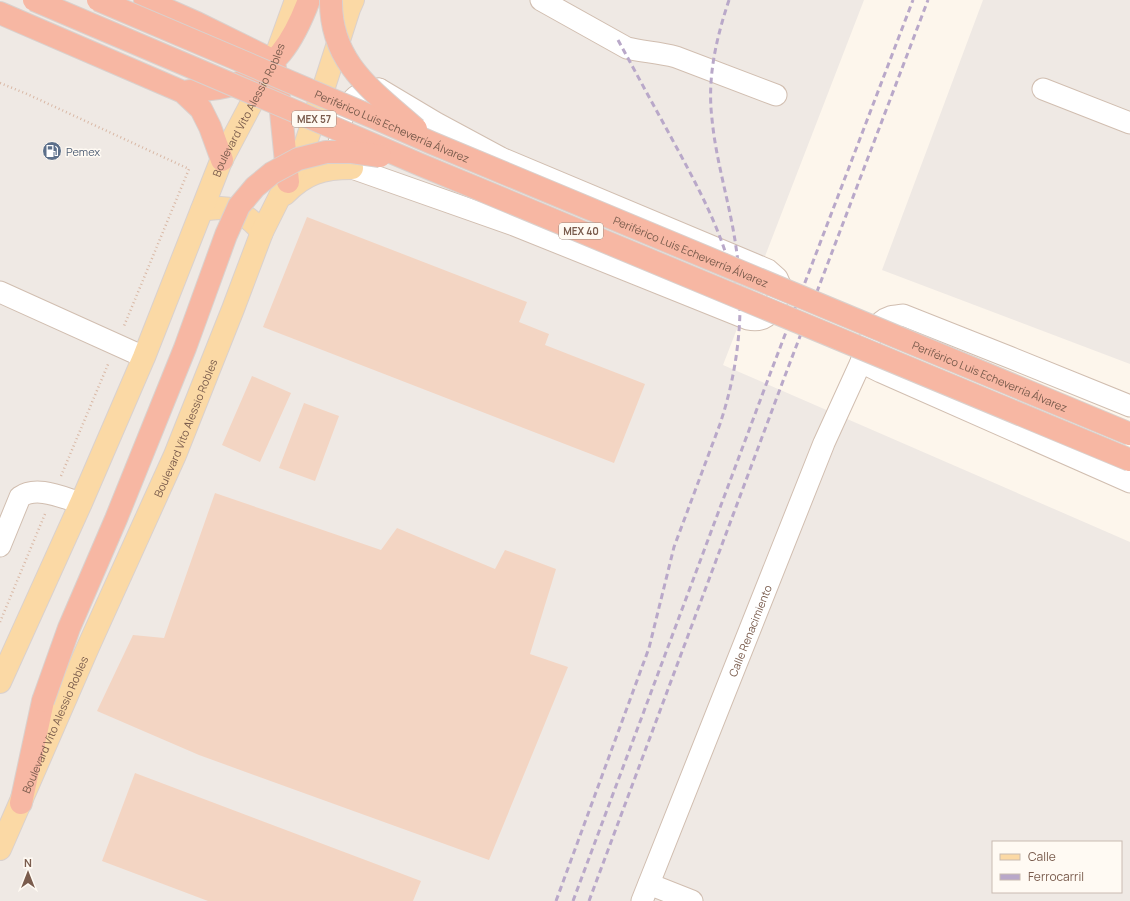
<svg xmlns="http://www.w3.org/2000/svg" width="1130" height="901" font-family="Manrope,sans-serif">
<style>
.industrial{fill:#efe9e4;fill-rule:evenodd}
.building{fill:#f3d5c3}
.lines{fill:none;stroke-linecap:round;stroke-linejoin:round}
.minor-casing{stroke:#d1beb0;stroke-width:23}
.major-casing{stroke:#dad1cd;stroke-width:24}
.highway-casing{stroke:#dad1cd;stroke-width:24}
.path{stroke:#d9b8a5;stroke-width:2.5;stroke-dasharray:1 3;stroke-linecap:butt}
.minor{stroke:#fff;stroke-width:21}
.major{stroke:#fbd9a5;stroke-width:22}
.highway{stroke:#f7b7a3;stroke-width:22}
.rail{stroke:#b9a8c9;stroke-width:3;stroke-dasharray:6 4;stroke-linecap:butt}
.highway-bridge-casing{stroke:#dad1cd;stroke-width:24;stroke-linecap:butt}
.highway-bridge{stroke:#f7b7a3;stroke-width:22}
.labels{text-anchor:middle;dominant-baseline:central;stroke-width:3;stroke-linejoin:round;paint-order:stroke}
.shield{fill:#fffaf3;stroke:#a28b7f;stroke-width:1}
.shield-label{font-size:10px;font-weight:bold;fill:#7a5c4d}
.street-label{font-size:11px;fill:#7a5c4d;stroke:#fffaf3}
.service-label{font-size:11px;fill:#4e5e75;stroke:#fffaf3;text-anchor:start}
</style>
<rect width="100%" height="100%" fill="#fdf6ec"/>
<path class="industrial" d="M0 0H864L723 365 1130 542V901H0ZM993 842H1121V892H993Z
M983 0H1130V364L882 270Z"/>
<path class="building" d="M307 217 527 302 519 322 549 334 545 345 645 384 614 463 263 327Z
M252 376 291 393 260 462 222 445Z
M304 403 339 416 315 481 279 468Z
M215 493 381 550 397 528 495 569 505 550 556 569 530 654 568 667 489 860 199 755 97 711 133 635 164 638Z
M135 773 421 881 413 901H208L102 861Z"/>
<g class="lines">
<g class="minor-casing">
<g id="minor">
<path d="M541 0 627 48C643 52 659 52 676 57L776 95"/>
<path d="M1043 89 1130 123"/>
<path d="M341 147C335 127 346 98 366 91 370 89 375 90 379 89"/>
<path d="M335 162 514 225 748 319C770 324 777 304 781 287L777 278 768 270 501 158 436 123 379 89"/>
<path d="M0 292 144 357"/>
<path d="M1130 406 1009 357 903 315C899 316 894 316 890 317 873 322 867 347 861 362L881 372 1130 482"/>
<path d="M0 546 20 497C37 485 63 498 81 503"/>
<path d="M649 884 692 901"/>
<path id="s1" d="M642 901 824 443 861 362"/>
</g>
</g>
<g class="major-casing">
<g id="major">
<path d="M285 194C305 173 323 168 352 168"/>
<path d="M202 210C208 209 215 208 221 208 238 208 252 220 262 232"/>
<path id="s2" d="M0 682 81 503 144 357 221 161 274 61 296 0"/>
<path id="s3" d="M0 849 89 645 175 455 233 309 262 232 305 146 349 9 353 0"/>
</g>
</g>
<g class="highway-casing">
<path id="highway" d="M145 0 197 23 274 61
M0 13 183 92 201 109 210 127 222 160
M274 61 281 112 288 182
M183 92C198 90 216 90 232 85 275 73 294 40 309 0
M21 803 43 701"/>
</g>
<path class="path" d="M0 83 27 94 189 169 124 326
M61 476 109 362
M0 622 45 514"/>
<use href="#minor" class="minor"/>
<use href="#major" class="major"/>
<use href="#highway" class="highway"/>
<path class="rail" d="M618 40C636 73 654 106 672 139 699 189 724 234 736 291
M556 901 649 648 674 547 720 424C739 367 745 307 736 247 730 204 716 162 712 119 707 78 716 39 729 0
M573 901 770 374 913 0
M589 901 783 381 928 0"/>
<g class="highway-bridge-casing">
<g id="highway-bridge">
<path d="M34 0 421 165 1130 460"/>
<path id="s4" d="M98 0 375 118 432 143 1130 434"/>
<path d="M331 0C330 63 373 91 416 129"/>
<path d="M43 701 69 628 116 519 185 348 226 235 239 206 255 187 272 173 298 159 326 152H352L380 156"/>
</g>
</g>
<use href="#highway-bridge" class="highway-bridge"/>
</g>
<defs>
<g id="fuel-disc" transform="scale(1)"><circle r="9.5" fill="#5c6f8a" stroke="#fffaf3"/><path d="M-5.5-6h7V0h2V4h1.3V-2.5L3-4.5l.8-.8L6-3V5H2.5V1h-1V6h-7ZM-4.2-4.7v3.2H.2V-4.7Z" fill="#fff"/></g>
</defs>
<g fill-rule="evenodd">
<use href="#fuel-disc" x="52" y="151"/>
</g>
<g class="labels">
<g class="shield">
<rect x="292" y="111" width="44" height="16" rx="3"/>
<rect x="559" y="223" width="44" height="16" rx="3"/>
</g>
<g class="shield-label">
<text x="314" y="119">MEX 57</text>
<text x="581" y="231">MEX 40</text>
</g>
<g class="street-label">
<text stroke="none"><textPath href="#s2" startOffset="624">Boulevard Vito Alessio Robles</textPath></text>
<text stroke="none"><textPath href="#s4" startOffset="320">Periférico Luis Echeverría Álvarez</textPath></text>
<text stroke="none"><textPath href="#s4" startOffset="644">Periférico Luis Echeverría Álvarez</textPath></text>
<text stroke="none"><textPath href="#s4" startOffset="968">Periférico Luis Echeverría Álvarez</textPath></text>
<text stroke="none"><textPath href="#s3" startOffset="460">Boulevard Vito Alessio Robles</textPath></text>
<text stroke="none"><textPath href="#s1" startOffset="291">Calle Renacimiento</textPath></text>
<text stroke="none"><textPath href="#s3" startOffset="136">Boulevard Vito Alessio Robles</textPath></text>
</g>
<g class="service-label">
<text x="66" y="151">Pemex</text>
</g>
</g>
<rect x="992" y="841" width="130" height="52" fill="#fffaf3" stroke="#cabbb1"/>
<rect x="1000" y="854" width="20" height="6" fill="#fbd9a5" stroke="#cabbb1"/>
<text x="1028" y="861" font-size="12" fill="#7a5c4d">Calle</text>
<rect x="1000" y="874" width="20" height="6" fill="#b9a8c9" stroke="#cabbb1"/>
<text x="1028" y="881" font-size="12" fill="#7a5c4d">Ferrocarril</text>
<g transform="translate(28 873)" stroke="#fffaf3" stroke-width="3" paint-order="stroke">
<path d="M0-3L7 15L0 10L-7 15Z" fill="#7a5c4d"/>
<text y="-6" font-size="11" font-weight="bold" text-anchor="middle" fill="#7a5c4d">N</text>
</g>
</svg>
